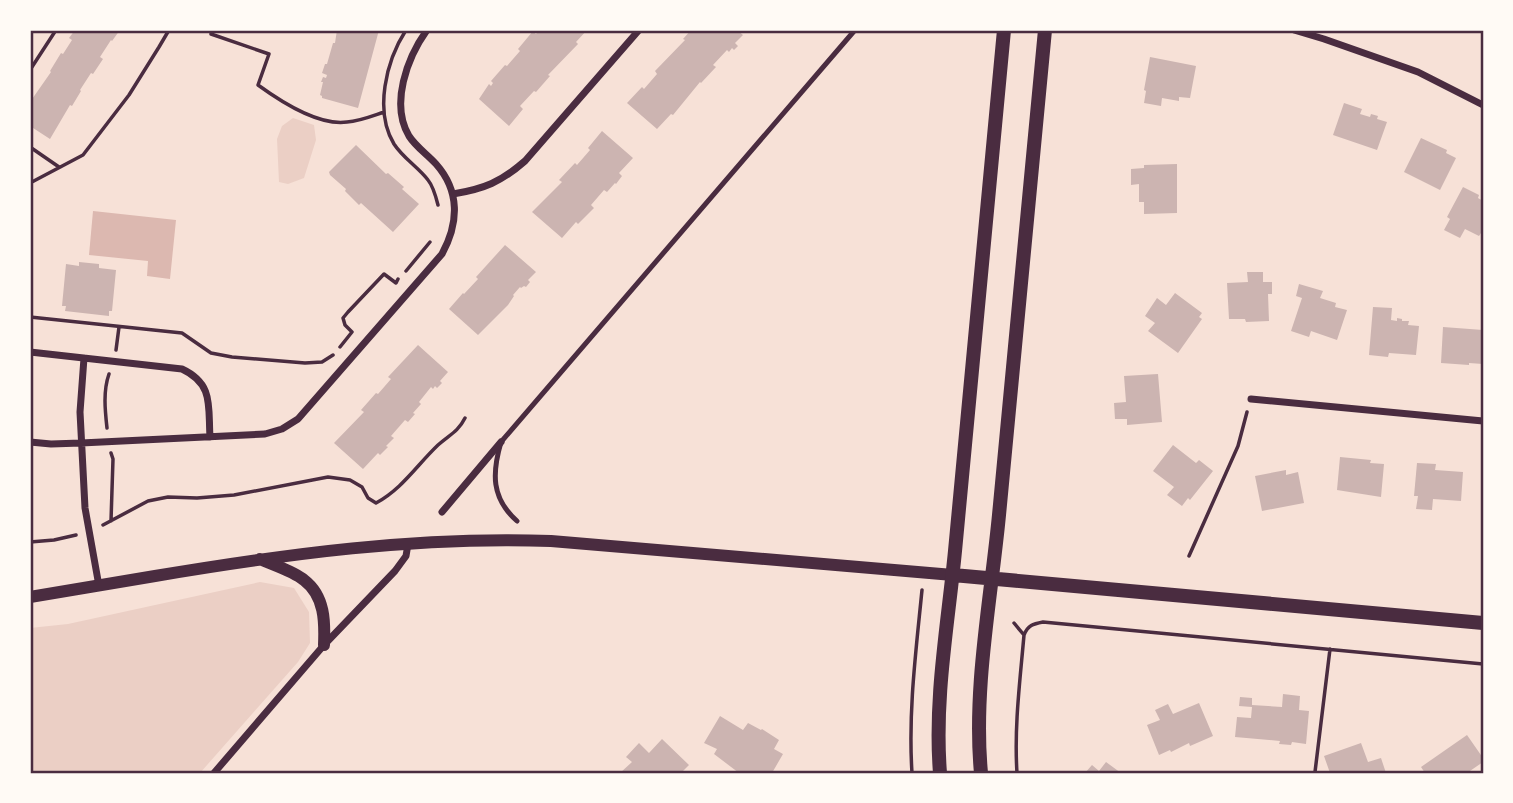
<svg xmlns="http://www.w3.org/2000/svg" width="1513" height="803" font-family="Montserrat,sans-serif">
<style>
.green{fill:#ebcfc5}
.water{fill:#dcb8b0}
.building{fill:#ccb4b1}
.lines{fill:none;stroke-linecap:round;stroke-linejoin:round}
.path{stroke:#4a2c40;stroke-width:3.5}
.service{stroke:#4a2c40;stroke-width:5}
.minor{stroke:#4a2c40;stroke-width:7}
.tertiary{stroke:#4a2c40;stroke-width:12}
.secondary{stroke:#4a2c40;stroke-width:14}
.neatline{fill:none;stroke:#4a2c40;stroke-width:2.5}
</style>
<rect width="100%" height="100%" fill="#f7e1d7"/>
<path class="green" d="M293 118 314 125 316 140 304 178 288 184 279 182 277 139 282 126Z
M260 582 294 588 309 612 310 643 298 662 200 773H30V628L68 624Z"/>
<path class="water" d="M93 211 176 220 170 279 147 276 148 261 89 255Z"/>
<path class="building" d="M75 30H120L112 41 111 40 100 57 103 59 93 74 91 73 80 90 81 91 72 106 70 105 50 139 30 126V102L51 72 50 71 61 53 63 54 72 40 69 38Z
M337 30H379L358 108 322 98V96L320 95 323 82H321L323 77 326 78 327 75 322 73 325 64H327L333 43H335Z
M539 30H587L576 42 578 44 548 75 550 76 536 92 534 91 520 106 523 109 509 126 479 99 489 84 491 86 493 83 491 81 505 65 507 66 520 51 518 49 533 31 536 34Z
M691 30H737L743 35 735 43 738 46 734 50 732 48 729 52 727 50 713 65 716 67 701 83 700 82 673 115 671 114 657 129 627 103 642 87 644 89 657 74 655 71 685 40 683 39Z
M1150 57 1196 66 1190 98 1179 97V101L1162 98 1161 106 1144 103 1146 91 1144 90Z
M1344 103 1362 109 1360 114 1370 117 1371 114 1378 116 1377 119 1387 122 1377 150 1333 135Z
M602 131 633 158 619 173 622 176 616 184 615 183 607 192 604 190 591 205 594 208 578 224 576 222 562 238 532 212 562 182 559 180 575 163 577 165 590 150 588 148Z
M1421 138 1447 150 1446 153 1456 158 1440 190 1404 172Z
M356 145 386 174 388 173 404 187 402 189 419 204 393 232 361 203 359 205 345 191 346 189 330 175 329 172Z
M1177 164V213L1144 214V202H1139V184L1131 185V169L1144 168V165Z
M1463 187 1479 195 1478 198 1483 201V234L1481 233 1479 236 1465 229 1460 238 1444 230 1450 219 1447 217Z
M505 245 536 272 528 280 530 282 526 287 524 286 521 288 520 287 513 295 514 296 508 305 478 335 449 309 463 293 464 294 478 279 476 277Z
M79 262 99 264V268L116 270 112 311H109V316L65 311 66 306H62L66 264 79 266Z
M1247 272H1263V282H1272V294H1268L1269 321 1246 322 1245 319H1229L1227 283 1248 282Z
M1299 284 1323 291 1320 298 1336 303 1335 307 1347 310 1337 340 1311 331 1309 337 1291 331 1302 298 1296 296Z
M1175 293 1202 313 1199 317 1202 319 1178 353 1148 331 1155 323 1145 316 1157 298 1166 305Z
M1373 307 1392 308 1391 320 1397 321V318L1402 319V321H1409L1408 325 1419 326 1416 355 1389 353 1388 357 1369 355Z
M1443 327 1483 330V364L1469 363V365L1441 363Z
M418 345 448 372 440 381 442 383 437 388 435 386 433 389 431 387 419 402 421 404 413 413 415 414 408 422 405 420 391 436 394 438 386 446 388 447 380 455 378 453 363 469 334 443 364 412 361 410 376 393 378 394 391 379 388 377Z
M1158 374 1162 422 1127 425V419H1115L1114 403 1126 402 1124 376Z
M1173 445 1196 463 1199 460 1213 471 1190 500 1188 498 1182 506 1167 495 1174 487 1153 471Z
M1340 457 1371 460 1370 463 1384 464 1381 497 1337 490Z
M1417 463 1436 464 1435 470 1463 472 1461 501 1433 499 1432 510 1416 509 1418 496H1414Z
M1286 470V475L1298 472 1304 503 1262 511 1255 476Z
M1283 694 1300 696 1299 710 1309 711 1306 744 1292 742 1291 745 1279 744 1280 741 1235 737 1237 717 1251 718 1252 707 1239 706 1240 697 1252 698V705L1282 707Z
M1199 703 1213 736 1190 746 1189 743 1171 752 1170 750 1159 755 1147 725 1160 720 1155 710 1168 704 1173 714Z
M720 716 743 730 748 723 761 730 762 729 779 740 774 749 783 754 772 773H739L714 754 717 749 704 743Z
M1467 735 1483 758V762L1467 773H1425L1421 767Z
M662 739 689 765 681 773H620L632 762 626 757 639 743 649 753Z
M1361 743 1368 762 1381 758 1386 773H1330L1324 756Z
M1106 762 1121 773H1085L1092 765 1099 771Z"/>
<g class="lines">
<path class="path" d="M212 30 211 34 269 54 258 85C280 101 319 126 347 122 360 121 372 116 384 112
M406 30C386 61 374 111 394 144 403 158 418 167 428 180 433 186 436 197 438 205
M30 70 56 30
M30 147 59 167
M30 183 83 155 129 95 159 47 169 30
M406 271 430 242
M30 317 182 333 211 353 232 357 305 363 322 362 333 355
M340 347 352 332 345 325 343 318 348 312 384 274 396 283 398 279
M116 350 119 327
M107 428C105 410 103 391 109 374
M111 521 113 459 111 453
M103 525 148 501 168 497 197 498 234 495 328 477 350 480 362 487 368 498 376 503C402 489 417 465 438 445 449 435 458 432 465 418
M30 542 54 540 76 535
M1189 556 1238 446 1247 412
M1014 623 1024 635C1028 625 1033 624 1043 622L1483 664
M912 773C908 712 916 651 922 590
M1017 773C1014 727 1020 681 1024 635
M1313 773 1315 772 1330 649"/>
<path class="service" d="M517 521C491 498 492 473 501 442L855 30"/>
<path class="minor" d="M1294 30 1324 39 1418 72 1483 105
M453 194C484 189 501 182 525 161L639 30
M30 352 182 369C214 384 208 406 210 437
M84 358 80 412 85 508 99 586
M1251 399 1483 421
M30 442 51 444 81 443 265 434 282 429 298 419 442 254C459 223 460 191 436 164 427 154 416 147 409 136 390 104 407 58 427 30
M442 512 501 442
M214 773 324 645 395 571 406 556 408 544"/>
<path class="tertiary" d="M260 559C273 565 293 571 304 580 325 596 325 622 324 645
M30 597C71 590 114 583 155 576 286 554 418 536 551 541L953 575"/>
<path class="secondary" d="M953 575 1483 623
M940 773C934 699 948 624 955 551L1004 30
M981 773C973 689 991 599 999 515 1014 353 1029 191 1045 30"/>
</g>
<rect width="1513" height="803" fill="none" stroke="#fffaf5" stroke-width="63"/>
<rect x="32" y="32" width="1450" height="740" class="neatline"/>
</svg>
